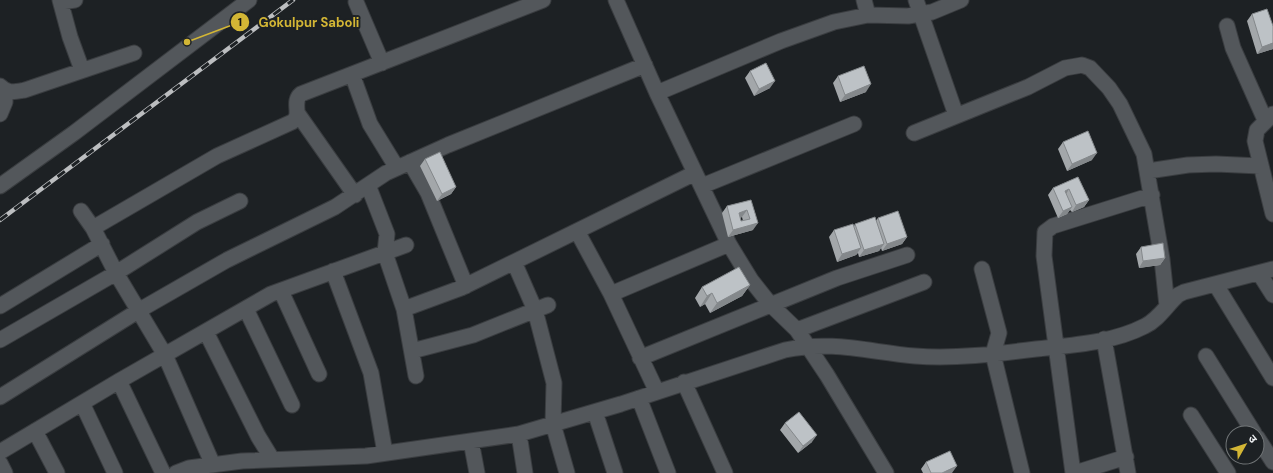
<svg xmlns="http://www.w3.org/2000/svg" width="1273" height="473" font-family="'DM Sans','Noto Sans Devanagari',sans-serif">
<style>
.lines{fill:none;stroke-linecap:round;stroke-linejoin:round}
.minor-casing{stroke:#3a3d40;stroke-width:17}
.minor{stroke:#53575b;stroke-width:15}
.rail-casing{stroke:#bcbec0;stroke-width:4.5}
.rail{stroke:#1d2124;stroke-width:3;stroke-dasharray:9;stroke-linecap:butt}
.wall{fill:#a3a7aa;fill-rule:evenodd}
.shaded-wall{fill:#84888b}
.building{fill:#bdc2c6;stroke:#84888b;fill-rule:evenodd}
.leader{fill:none;stroke:#d3b635;stroke-width:1.5}
.callout-dot{fill:#d3b635;stroke:#1d2124;stroke-width:1.5}
.mark-label{font-size:12px;text-anchor:middle;font-weight:bold;fill:#111}
.callout-label{font-size:13px;text-anchor:middle;font-weight:bold;fill:#d3b635;stroke:#1d2124;stroke-width:4;stroke-linejoin:round;paint-order:stroke}
</style>
<rect width="100%" height="100%" fill="#1d2124"/>
<g class="lines">
<g class="minor-casing">
<path id="minor" d="M60 0 70 37 82 70
M616 0 657 93 729 244 751 280 770 304 797 330 827 375 886 473
M864 0 868 15
M916 0 956 115
M61 2 75 0
M356 2 382 63
M1227 26 1233 48 1265 120
M352 74 370 124 397 168
M0 86C8 94 14 92 25 90L134 53
M657 93 781 41 834 22 868 15 908 16 932 12 961 0
M0 114 5 102V91
M298 114 355 195
M1273 114 1257 130 1255 141 1273 214
M914 133 1028 87 1065 68 1082 65 1090 68 1109 88 1120 104 1144 154 1162 259 1167 306
M410 162 428 193 466 286
M1148 171 1188 165 1216 164 1260 166
M368 185 387 234 385 253 404 309 416 376
M0 186 74 133 249 0
M702 186 854 124
M81 211 93 228 116 273 165 355 213 465
M93 228 217 156 292 122C303 115 291 102 301 94L543 0
M577 231 611 294 657 392
M514 262 535 310 554 383 553 424 567 473
M982 269 999 333 993 354 1022 473
M333 271 371 373 385 453
M1259 273 1273 295
M1216 285 1273 378
M281 291 319 374
M611 294 729 244
M0 306 102 244
M246 309 292 405
M404 309 461 288 695 173
M797 330 924 282
M206 332 258 436 272 459
M1104 339 1128 473
M0 340 116 273 197 222 240 201
M412 351 473 335 548 305
M1206 356 1254 433
M640 358 837 278 907 255
M119 381 163 473
M684 382 725 473
M0 397 138 311 227 260 335 207 386 173 448 145 645 65
M639 398 668 473
M82 403 115 473
M595 412 615 473
M1191 415 1228 473
M35 431 57 473
M519 434 525 473
M1257 437 1273 462
M471 441 477 473
M0 452 119 381 271 294 406 245
M0 463 5 473
M176 473 189 468 242 461 366 456 519 434 621 404 785 350C831 340 869 352 915 356 954 359 996 354 1036 349 1072 345 1112 343 1145 326 1158 320 1167 305 1178 295L1184 292 1273 269
M1073 473 1044 256 1045 232 1053 226 1152 195
M1075 473 1126 457"/>
</g>
<use href="#minor" class="minor"/>
<g class="rail-casing">
<path id="rail" d="M0 220 293 0"/>
</g>
<use href="#rail" class="rail"/>
</g>
<path class="wall" d="M1252 14 1273 49 1257 54 1247 21Z
M750 71 770 88 754 96 745 78Z
M838 76 866 92 840 102 833 83Z
M1063 142 1092 160 1067 171 1058 149Z
M425 159 456 187 451 194 437 201 420 166Z
M1078 177 1089 200 1084 207 1072 212 1070 210 1067 214 1058 218 1048 195 1053 188Z
M751 200 753 230 728 237 722 213 727 206ZM742 217 743 221H741L740 218Z
M878 218 907 237 902 244 882 251 881 248 879 251 859 257 858 253 856 255 837 262 829 237 834 230 854 226 855 224 876 221Z
M1141 247 1165 258 1160 265 1139 268 1136 254Z
M750 285 742 296 710 313 705 304 700 307 695 298 702 287Z
M785 423 812 442 798 453 780 430Z
M926 462 952 473H923L921 469Z"/>
<path class="shaded-wall" d="M1273 43V49L1257 54 1262 47Z
M775 81 770 88 754 96 759 89Z
M871 84 866 92 840 102 845 95Z
M1097 153 1092 160 1067 171 1072 164Z
M456 187 451 194 437 201 442 194Z
M1069 189 1065 196V191Z
M1089 200 1084 207 1072 212 1076 205Z
M1072 207 1067 214 1058 218 1063 211Z
M747 210 742 217 734 220 739 213Z
M758 223 753 230 728 237 733 230Z
M907 237 902 244 882 251 887 244Z
M884 244 879 251 859 257 864 250Z
M861 248 856 255 837 262 842 254Z
M1165 258 1160 265 1139 268 1143 261Z
M750 285 742 296 710 313 717 303Z
M712 293 705 304 700 307 707 296Z
M817 435 812 442 798 453 803 446Z
M957 466 952 473H942Z"/>
<path class="building" d="M1267 9 1273 26V43L1262 47 1252 14Z
M766 63 775 81 759 89 750 71Z
M864 66 871 84 845 95 838 76Z
M1088 131 1097 153 1072 164 1063 142Z
M440 152 456 187 442 194 425 159Z
M1078 177 1089 200 1076 205 1069 189 1065 191 1072 207 1063 211 1053 188Z
M751 200 758 223 733 230 727 206ZM747 210 750 219 741 221 739 213Z
M898 211 907 237 887 244 878 218Z
M875 217 884 244 864 250 855 224Z
M853 224 861 248 842 254 834 230Z
M1163 243 1165 258 1143 261 1141 247Z
M739 267 750 285 717 303 712 293 707 296 702 287Z
M799 412 817 435 803 446 785 423Z
M950 451 957 466 942 473H931L926 462Z"/>
<path class="leader" d="M187 42L240 22"/>
<g class="callout-dot">
<circle cx="187" cy="42" r="4"/>
<circle cx="240" cy="22" r="10"/>
</g>
<g class="mark-label">
<text x="240" y="26">1</text>
</g>
<g class="callout-label">
<text x="309" y="27">Gokulpur Saboli</text>
</g>
<g transform="translate(1245 445) rotate(51)"><circle r="19" fill="#1d2124" stroke="#717577"/>
<path d="M0-3L7 15L0 10L-7 15Z" fill="#d3b635"/>
<text y="-6" font-size="11" font-weight="bold" text-anchor="middle" fill="#f0f2f4">उ</text>
</g>
</svg>
